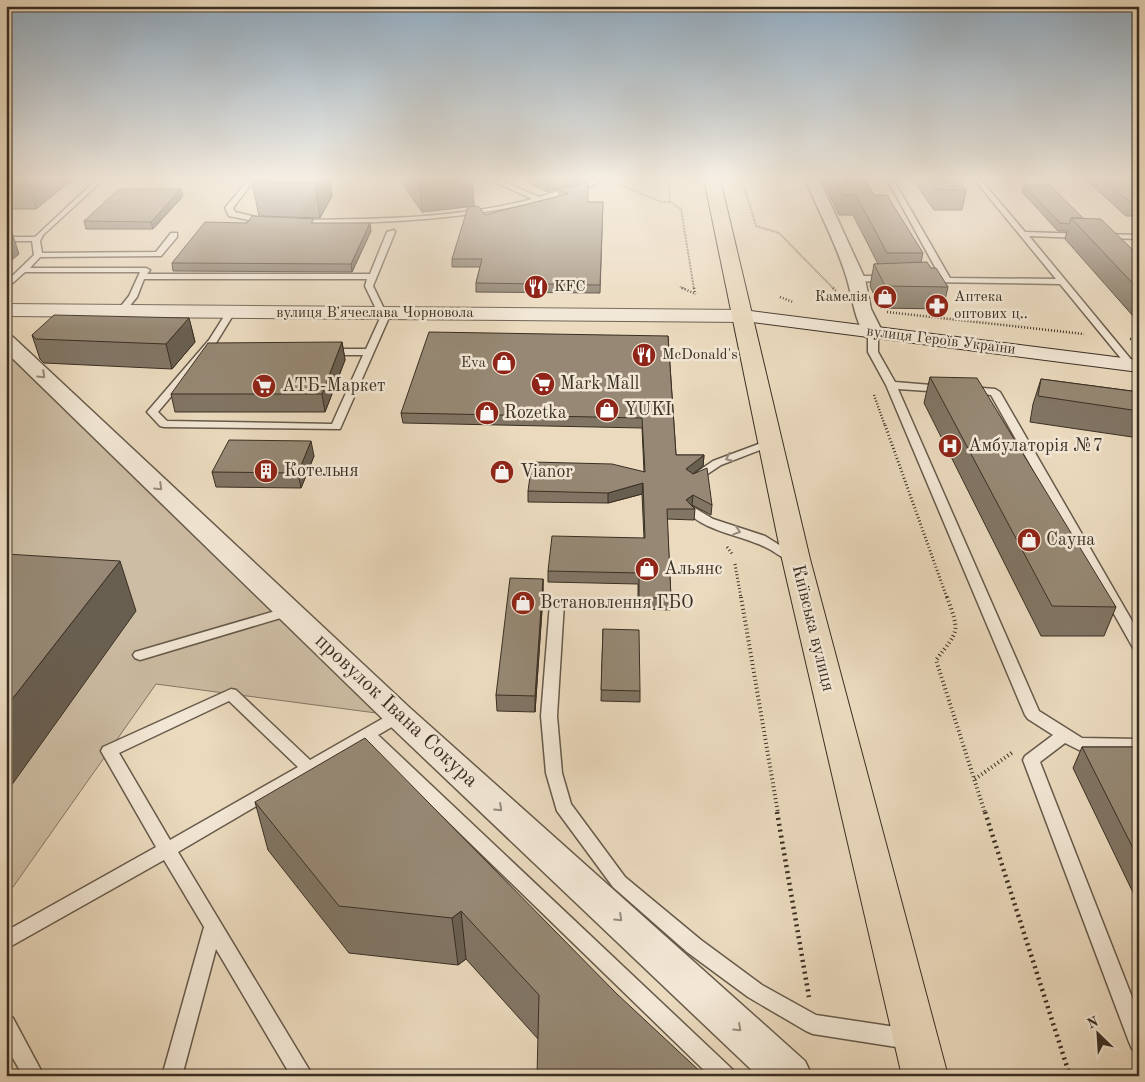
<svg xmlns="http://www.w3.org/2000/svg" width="1145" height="1082" font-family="'Old Standard TT',serif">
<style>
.green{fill:#cdbda4;stroke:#847664}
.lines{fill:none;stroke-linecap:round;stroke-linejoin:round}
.service-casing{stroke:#665a4a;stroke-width:3}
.minor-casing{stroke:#665a4a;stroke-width:3}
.tertiary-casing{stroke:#665a4a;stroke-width:2}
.secondary-casing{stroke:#3a2f23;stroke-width:2}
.primary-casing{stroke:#3a2f23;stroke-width:2}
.path-far4{stroke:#3a2f23;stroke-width:2;stroke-dasharray:0.5 1;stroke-linecap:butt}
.path-far3{stroke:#3a2f23;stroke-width:2.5;stroke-dasharray:1 2;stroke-linecap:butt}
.path-far2{stroke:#3a2f23;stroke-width:3;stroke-dasharray:1 2.5;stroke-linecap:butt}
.path-far1{stroke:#3a2f23;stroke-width:4;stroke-dasharray:1 3;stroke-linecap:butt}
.path{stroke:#3a2f23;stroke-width:4.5;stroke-dasharray:2 4;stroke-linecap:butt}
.service{fill:#f2e7d5;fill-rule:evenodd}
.minor{fill:#f2e7d5;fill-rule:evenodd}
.tertiary{fill:#f2e7d5;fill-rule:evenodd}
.secondary{fill:#f2e7d5;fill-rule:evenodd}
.primary{fill:#ebdabe;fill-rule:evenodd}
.wall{fill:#817564;stroke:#3a2f23}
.shaded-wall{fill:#695f51;stroke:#3a2f23}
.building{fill:#968874;stroke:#3a2f23}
.oneway{stroke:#968b7c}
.labels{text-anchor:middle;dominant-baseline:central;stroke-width:5;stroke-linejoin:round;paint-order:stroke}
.far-poi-label{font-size:15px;fill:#3a2f23;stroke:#f2e7d5;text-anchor:start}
.far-street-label{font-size:15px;fill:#3a2f23;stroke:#f2e7d5}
.poi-label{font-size:18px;fill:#3a2f23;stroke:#f2e7d5;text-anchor:start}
.street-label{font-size:18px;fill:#3a2f23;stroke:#f2e7d5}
.near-street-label{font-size:21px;fill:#3a2f23;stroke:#f2e7d5}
</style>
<rect width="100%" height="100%" fill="#ebdabe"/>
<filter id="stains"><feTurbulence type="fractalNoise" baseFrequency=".004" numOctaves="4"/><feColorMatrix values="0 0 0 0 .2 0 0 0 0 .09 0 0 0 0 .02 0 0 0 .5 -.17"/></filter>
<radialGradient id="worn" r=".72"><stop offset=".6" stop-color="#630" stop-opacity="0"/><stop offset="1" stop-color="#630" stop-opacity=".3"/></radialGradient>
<path class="green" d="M738 179H795L797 182H739Z
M6 341 399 716 156 684 6 897Z"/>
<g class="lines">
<g class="service-casing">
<path id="service" d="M97 179H104L43 235 40 241 42 253 156 252 171 233H177V237L161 256H158L40 257 30 268H146L150 270 147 274H370L387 232 394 230 395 232 373 286 385 311 391 313 340 429 164 427 160 426 147 412 209 340 228 310 231 309 235 312 216 343 158 412 167 421 332 424 363 355H328L323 352 328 349H366L381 316 378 313 365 286 367 279H144L137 297 124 313 121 314 117 311 129 296 140 272H25L6 289V282L34 255 32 241H6V237H35Z
M249 179H255L233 208 235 212 269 220V224L229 216 225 208Z
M489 179H497L539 197 596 179H604C592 188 570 193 555 197 471 220 385 223 298 224L294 222 298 220C376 219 457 219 532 199Z
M887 179H893L950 278 1056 279 974 179H980L1025 232 1085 234V238H1082L1029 236 1134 363V367H1128L1060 284 926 282V278H941Z
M1101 234 1139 235V239L1104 238H1101Z
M856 276H889L893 279 889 282 853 281 852 279Z
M873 330 878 333V352L895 382 943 386 948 389 943 392 898 389 1039 711 1082 738 1139 739V751L1079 750 1065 743 1040 762 1139 1015V1052L1132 1049 1129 1042 1023 760 1025 756 1053 735 1028 719 1025 715 886 385 868 352V333Z
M970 387 995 389 1000 392 1139 633V651L1134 649 1132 646 991 395 966 392 965 390Z
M769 440 774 443 773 445 721 465 697 481H689L687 479 713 461Z
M693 507 713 519 765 536 800 558 799 561C789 563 779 555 771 550 747 536 704 532 687 511Z
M557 599 564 603 557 716 562 773 571 804 625 877 701 940 762 985 816 1015 909 1029 916 1032 919 1039 916 1046 909 1049 813 1034 806 1031 748 997 687 952 613 887 557 811 546 773 541 716 550 603Z
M289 607 294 608 296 611 294 614 140 660 135 658 133 655 135 652Z
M231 689 236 690 310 760 394 712 399 710 404 712 407 716 404 720 378 735 732 1069 735 1076H710L366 742 178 852 313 1076H291L216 949 182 1076H162L204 927 164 860 6 949V931L156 847 101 751 103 747ZM229 701 298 767 170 840 119 753Z
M6 1015 13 1018 44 1076H23L6 1046Z"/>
</g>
<g class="minor-casing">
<path id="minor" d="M805 179H819L865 279 871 309 883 333 880 337H866C854 319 853 299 847 279 837 245 819 212 805 179Z
M6 335 13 337 410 708 805 1061 812 1076H758L388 724 6 352Z"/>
</g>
<g class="tertiary-casing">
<path id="tertiary" d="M6 304 743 310 750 312 753 316 750 320 743 322 6 316Z"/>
</g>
<g class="secondary-casing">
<path id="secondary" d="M743 310 1139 360V372L736 320 733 316 736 312Z"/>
</g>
<g class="primary-casing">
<path id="primary" d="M704 179H720L810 559 948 1076H902L782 559Z"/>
</g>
<path class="path-far4" d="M668 179 670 202 681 209 694 289
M615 183 662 202H670
M744 186 756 226 779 233 834 289
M680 287 685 289"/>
<path class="path-far3" d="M682 288 696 294
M694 288 695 294
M833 288 837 292
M780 297 793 302
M887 312 1084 334
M1130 339 1139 340
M874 395 885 426"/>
<path class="path-far2" d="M885 425 947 598
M727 547 733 555
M735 564 741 598"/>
<path class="path-far1" d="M741 597 778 813
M947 597C960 633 959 630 936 660L985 813
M975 779 1013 752"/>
<path class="path" d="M777 812 809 997
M985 812 1070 1076"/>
<use href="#service" class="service"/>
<use href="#minor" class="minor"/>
<use href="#tertiary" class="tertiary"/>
<use href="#secondary" class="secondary"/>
<use href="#primary" class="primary"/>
</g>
<path class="wall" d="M6 179H73L36 209H6Z
M330 179 332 196 320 218 262 216 371 231 352 272 173 271 172 263 259 216 252 182Z
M403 179H472L474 206 422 212 404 186Z
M529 179H588L547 192 529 183Z
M822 179H864L874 195 923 253 921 263 931 268 948 287 943 309 880 308 870 286 874 264H878L853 215H839Z
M912 179H957L966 190 962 210H934Z
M1085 179H1133L1139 184V216H1126Z
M1024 185 1083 218 1139 256V317H1134L1065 239 1067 231H1058L1022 192Z
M559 190 588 202H603L600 293 476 292V283L480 267H452V259L485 215 559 196Z
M183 196 153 229H86L84 221Z
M189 318 195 342 172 369 44 363 40 359 32 335Z
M668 336 676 455H704L703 466 693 474 712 505 711 515 692 505 695 509 694 520 667 519 671 598V610L638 609V584L548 582V571L644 538 642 494 608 503 528 502V491L644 472 642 428 403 423 401 413Z
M342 342 345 360 325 412H175L171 394Z
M930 377 1116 607 1104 636H1041L924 403Z
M1041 379 1139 392V438L1030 422 1033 404Z
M314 456 301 488 216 487 212 472Z
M543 579V595L535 712 497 711 496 695Z
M603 629 640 691V702L601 701Z
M1082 747H1139V905L1073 768Z
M255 802 617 994 538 1039 466 959 458 965 349 953 268 850Z"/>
<path class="shaded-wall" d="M27 179H73L36 209Z
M318 179H330L332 196 320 218 315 183Z
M419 179H472L474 206 422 212Z
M547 179H588L547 192Z
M181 189 183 196 153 229 151 222Z
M6 217H7L19 254 6 265Z
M370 223 371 231 352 272 351 264Z
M189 318 195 342 172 369 166 344Z
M342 342 345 360 325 412 322 394Z
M311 441 314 456 301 488 298 473Z
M704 455 703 466 685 480 686 469Z
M643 483 642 494 608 503V493Z
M693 495 692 505 688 509 686 500Z
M120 561 136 611 6 793V707Z
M543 579V595L535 712V696Z
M461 911 466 959 458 965 452 918Z"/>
<path class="building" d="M255 179H318L315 183 252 182Z
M834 179H864L874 195H887L923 253H887L856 195H843Z
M929 179H957L966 190H938Z
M1103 179H1133L1139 184V202H1130Z
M588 182V202H603L600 285 476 283 482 259H452L468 207 478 206 485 215 568 194 559 190Z
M1024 185H1050L1083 218H1071L1069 224 1060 223Z
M119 189H181L151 222 84 221Z
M252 216 314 219 311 223H370L351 264 172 263 205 222 247 223Z
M1071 218 1101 219 1139 256V290Z
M927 262 931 268H936L948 287 885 286 874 264Z
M54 315 189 318 166 344 36 339 32 335Z
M429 332 668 336 676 455H704L686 469 693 474 707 468 712 505 693 495 686 500 695 509H667L671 598H639V573L548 571 552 536 645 538 643 483 608 493 528 491 532 462 612 464 645 472 642 418 401 413Z
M342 342 322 394H171L208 343Z
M930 377 977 378 1116 607 1052 606Z
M1041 379 1139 392V411L1038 396Z
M229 440 311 441 298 473 212 472Z
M6 554 120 561 6 707Z
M510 578 543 579 535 696 496 695Z
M603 629 639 630 640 691 601 690Z
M365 738 617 994 705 1076H537L539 995 461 911 452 918 339 906 255 802Z
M1082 747H1139V860Z"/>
<defs><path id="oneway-chevron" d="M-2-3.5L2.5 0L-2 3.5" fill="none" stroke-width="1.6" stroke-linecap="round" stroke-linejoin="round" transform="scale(1.25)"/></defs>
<g class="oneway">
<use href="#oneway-chevron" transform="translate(42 375) rotate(44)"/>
<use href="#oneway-chevron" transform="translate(729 458) rotate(157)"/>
<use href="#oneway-chevron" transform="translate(159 487) rotate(44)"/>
<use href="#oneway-chevron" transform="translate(737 531) rotate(18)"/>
<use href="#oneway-chevron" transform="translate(499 808) rotate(43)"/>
<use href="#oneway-chevron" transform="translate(619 918) rotate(43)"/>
<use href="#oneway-chevron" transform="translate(738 1028) rotate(43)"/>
</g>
<linearGradient id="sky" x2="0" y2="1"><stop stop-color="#91acc2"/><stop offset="0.54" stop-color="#f6eee2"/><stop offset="1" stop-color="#f6eee2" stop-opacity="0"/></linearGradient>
<rect width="1145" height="330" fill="url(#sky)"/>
<defs>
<g id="restaurant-disc" transform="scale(1.25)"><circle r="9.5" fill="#8f2418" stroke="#f2e7d5"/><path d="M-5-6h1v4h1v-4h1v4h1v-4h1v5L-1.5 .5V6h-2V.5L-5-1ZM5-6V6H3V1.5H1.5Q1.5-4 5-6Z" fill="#fff"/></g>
<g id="shop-disc" transform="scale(1.25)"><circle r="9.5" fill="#8f2418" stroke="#f2e7d5"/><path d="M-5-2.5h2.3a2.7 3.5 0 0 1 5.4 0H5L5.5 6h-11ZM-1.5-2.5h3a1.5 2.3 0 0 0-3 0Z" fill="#fff"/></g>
<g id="pharmacy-disc" transform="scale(1.25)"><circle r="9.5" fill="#8f2418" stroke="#f2e7d5"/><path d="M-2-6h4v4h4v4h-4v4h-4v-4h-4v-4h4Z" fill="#fff"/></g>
<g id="supermarket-disc" transform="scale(1.25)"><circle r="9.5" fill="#8f2418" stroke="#f2e7d5"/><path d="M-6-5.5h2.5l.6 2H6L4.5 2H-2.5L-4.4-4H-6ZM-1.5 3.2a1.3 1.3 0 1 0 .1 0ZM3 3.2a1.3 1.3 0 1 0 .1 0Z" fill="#fff"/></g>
<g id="hospital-disc" transform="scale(1.25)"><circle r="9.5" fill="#8f2418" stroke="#f2e7d5"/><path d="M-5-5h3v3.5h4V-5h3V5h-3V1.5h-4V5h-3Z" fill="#fff"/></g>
<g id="building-disc" transform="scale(1.25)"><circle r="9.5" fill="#8f2418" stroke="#f2e7d5"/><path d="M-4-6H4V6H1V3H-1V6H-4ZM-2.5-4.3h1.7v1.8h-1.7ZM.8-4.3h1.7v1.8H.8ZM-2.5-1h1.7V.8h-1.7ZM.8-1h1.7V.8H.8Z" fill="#fff"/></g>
</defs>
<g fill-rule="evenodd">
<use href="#restaurant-disc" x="536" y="287"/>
<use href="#shop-disc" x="885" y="297"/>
<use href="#pharmacy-disc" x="937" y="306"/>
<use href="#restaurant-disc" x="644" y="355"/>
<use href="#shop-disc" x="504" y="363"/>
<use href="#supermarket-disc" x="543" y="384"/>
<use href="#supermarket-disc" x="264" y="386"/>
<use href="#shop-disc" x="607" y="410"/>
<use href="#shop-disc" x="487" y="413"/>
<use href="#hospital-disc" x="950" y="446"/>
<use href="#building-disc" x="266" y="471"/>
<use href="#shop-disc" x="502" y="472"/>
<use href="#shop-disc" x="1029" y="540"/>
<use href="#shop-disc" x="647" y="569"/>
<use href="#shop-disc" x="523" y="603"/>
</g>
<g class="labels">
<g class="far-poi-label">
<text x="554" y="287">KFC</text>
<text x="868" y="297" text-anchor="end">Камелія</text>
<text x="954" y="297">Аптека<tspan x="954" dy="17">оптових ц‥</tspan></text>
<text x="662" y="355">McDonald's</text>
<text x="486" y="363" text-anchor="end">Eva</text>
</g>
<g class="far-street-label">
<text x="375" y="313">вулиця Вʼячеслава Чорновола</text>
<text transform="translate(941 341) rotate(7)">вулиця Героїв України</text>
</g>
<g class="poi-label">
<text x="560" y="384">Mark Mall</text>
<text x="282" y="386">АТБ-Маркет</text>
<text x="624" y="410">YUKI</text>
<text x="504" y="413">Rozetka</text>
<text x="968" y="446">Амбулаторія №7</text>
<text x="284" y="471">Котельня</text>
<text x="520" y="472">Vianor</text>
<text x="1046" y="540">Сауна</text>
<text x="664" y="569">Альянс</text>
<text x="540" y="603">Встановлення ГБО</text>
</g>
<g class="street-label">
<text transform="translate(813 628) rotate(76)">Київська вулиця</text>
</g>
<g class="near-street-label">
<text transform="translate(396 711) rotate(43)">провулок Івана Сокура</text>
</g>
</g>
<rect width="1145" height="1082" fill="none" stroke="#ebdabe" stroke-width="25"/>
<rect x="8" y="8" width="1130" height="1067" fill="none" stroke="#3a2f23" stroke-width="2.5"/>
<rect x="12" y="12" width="1120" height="1057" fill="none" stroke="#3a2f23"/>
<g transform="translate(1098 1034) rotate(335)" stroke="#f2e7d5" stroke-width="4" paint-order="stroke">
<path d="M0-4L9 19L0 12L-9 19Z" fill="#3a2f23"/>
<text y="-8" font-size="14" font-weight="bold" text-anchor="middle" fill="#3a2f23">N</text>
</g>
<rect width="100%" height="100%" filter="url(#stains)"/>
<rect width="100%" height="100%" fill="url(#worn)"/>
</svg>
